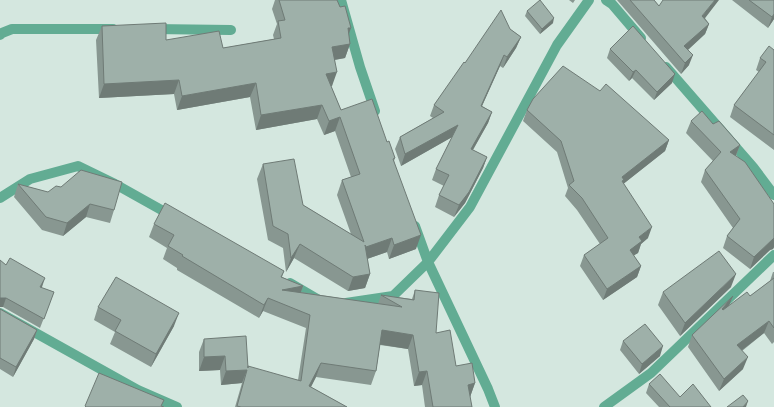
<svg xmlns="http://www.w3.org/2000/svg" width="774" height="407" font-family="Poppins,sans-serif">
<style>
.lines{fill:none;stroke-linecap:round;stroke-linejoin:round}
.minor{stroke:#62ac93;stroke-width:10}
.wall{fill:#889791}
.shaded-wall{fill:#6f7b76}
.building{fill:#9eb0a9;stroke:#6f7b76}
</style>
<rect width="100%" height="100%" fill="#d4e7df"/>
<g class="lines">
<path class="minor" d="M341 0 360 67 375 111
M606 0 612 4 641 38
M153 29 231 30
M0 35 2 33 12 29H113
M666 67 753 167 774 195
M0 198 30 179 78 166 115 184 174 217
M290 283 319 300
M346 303 393 296 428 262 415 226
M0 313 138 390 177 407
M495 407 488 389 428 262 470 207 557 45 589 0
M604 407 651 373 774 255"/>
</g>
<path class="wall" d="M275 0H337L349 35 350 44 345 58 335 60 332 86H331L341 110 387 142 395 158 394 161 416 249 389 259 387 252 367 259 370 274 365 288 348 291 294 258 286 272 283 248 268 240 257 179 263 164 303 205 351 234 337 195 342 180 351 177 335 131 324 135 317 119 256 130 250 97 177 110 174 94 99 98 96 40 102 26 166 40 223 48 274 39 273 35 277 24 272 9Z
M569 0H575L573 3Z
M617 0H654L659 6 705 18 709 24 705 34 688 50 689 65 681 74Z
M732 0H774V19L768 28Z
M527 11 553 23 540 34 525 16Z
M510 29 521 37 516 48 503 68 500 66 482 106 492 112 488 123 473 150 487 157 483 168 465 203 454 217 435 207 439 195 444 186 432 180 436 169 452 137 401 166 395 149 400 137 433 118 430 116 434 105 465 63Z
M610 49 672 83 654 100 632 78 629 81 607 58Z
M774 50V150L730 117 734 105 759 72 756 70 760 58Z
M527 110 669 140 665 151 623 184 648 238 641 244 638 253 633 255 641 266 637 277 603 300 580 266 584 255 600 244 577 210 565 196 568 188 557 152 523 121Z
M691 121 713 124 740 145 736 156 774 204V247L773 249 770 250 750 269 723 248 727 236 733 228 701 182 705 170 713 161 686 133Z
M18 184 114 210 110 223 86 217 63 236 42 230 14 197Z
M154 224 284 271 282 277 303 286 301 292 378 304 381 295 412 299 415 290 436 333 456 366 475 383 470 397 472 407H425L422 385 414 386 408 349 380 345 376 371 371 385 316 377 311 387 347 407H235L242 383 221 385 220 370 199 371V352L204 339 248 368 298 380 306 328 263 311 259 318 177 270V268L163 259 167 248 149 237Z
M0 260 6 265 42 288 54 292 40 328 3 307H0Z
M773 272H774V342L772 344 764 333 742 351 743 369 719 391 688 347 692 335 729 306 750 296 770 281Z
M731 287 680 336 658 305 663 292Z
M98 307 174 326 151 367 110 344 115 332 94 320Z
M0 309 37 330 34 339 13 377 0 369Z
M623 341 660 356 639 374 620 350Z
M649 384 680 397 711 407H659L646 393Z"/>
<path class="shaded-wall" d="M715 0H719L699 26 702 16Z
M774 14V19L768 28 772 17Z
M554 18 553 23 540 34 542 29Z
M709 24 705 34 680 57 684 46Z
M348 28H351L346 42Z
M521 37 516 48 503 68 507 57Z
M350 44 345 58 327 61 332 47Z
M504 55 500 66 477 117 481 106Z
M693 55 689 65 681 74 685 63Z
M636 70 632 78 629 81 633 72Z
M337 72 332 86 321 88 326 74Z
M675 74 672 83 654 100 657 92Z
M179 80 174 94 99 98 104 84Z
M256 83 250 97 177 110 182 96Z
M322 105 317 119 256 130 261 115Z
M492 112 488 123 467 160 471 149Z
M340 117 335 131 324 135 329 121Z
M458 125 454 136 401 166 405 154Z
M669 140 665 151 622 185V177Z
M740 145 735 157 730 152Z
M487 157 483 168 465 203 454 217 459 205Z
M90 204 86 217 63 236 67 223Z
M652 227 648 238 641 244 638 253 625 261 630 250 639 237Z
M421 235 416 249 389 259 394 245Z
M392 238 387 252 361 261 366 247Z
M774 238V247L773 249 770 250 750 269 754 257Z
M300 244 294 258 286 272 291 258Z
M641 266 637 277 603 300 607 289Z
M370 274 365 288 348 291 353 277Z
M736 274 731 287 680 336 685 323Z
M45 278 42 287 37 296 40 287Z
M303 286 298 300 282 290Z
M733 296 728 308 718 321 722 309Z
M0 298H6L3 307H0Z
M268 298 263 311 259 318 264 305Z
M179 313 174 326 151 367 156 354Z
M769 321 764 333 733 357 737 345Z
M37 330 34 339 13 377 16 367Z
M382 330 413 335 408 349 377 344Z
M663 346 660 356 639 374 642 364Z
M225 356 220 370 199 371 204 357Z
M748 357 743 369 719 391 724 379Z
M321 363 316 377 304 400 309 386Z
M247 370 242 383 221 385 226 371Z
M427 371 422 385 414 386 419 372Z
M475 383 470 397 468 385Z
M748 401 746 407H743Z"/>
<path class="building" d="M279 0H337L340 7 345 6 351 28H348L350 44 332 47 337 72 326 74 341 110 372 99 387 142 389 141 395 158 393 159 421 235 394 245 392 238 366 247 365 245 370 274 353 277 300 244 291 258 288 234 273 226 263 164 294 159 303 205 364 242 342 180 360 174 340 117 329 121 322 105 261 115 256 83 182 96 179 80 104 84 102 26 166 23V40L219 31 223 48 281 38 278 21 285 20Z
M540 0 554 18 542 29 527 11Z
M630 0H654L659 6 663 0H715L702 16 709 24 684 46 693 55 685 63Z
M749 0H774V14L772 17Z
M501 10 510 29 521 37 507 57 504 55 481 106 492 112 471 149 487 157 469 192 459 205 439 195 449 175 436 169 458 125 405 154 400 137 444 112 434 105 464 62 465 63Z
M633 26 675 74 657 92 636 70 633 72 610 49Z
M769 46 774 50V135L734 105 766 62 760 58Z
M563 66 600 91 606 84 669 140 622 177 624 180 622 181 652 227 639 237 642 241 630 250 641 266 607 289 584 255 608 238 582 198 569 185 574 181 561 141 527 110 533 99Z
M702 111 713 124 719 121 740 145 730 152 745 162 774 204V238L754 257 727 236 740 219 705 170 721 152 691 121Z
M81 170 122 182 114 210 90 204 67 223 46 217 18 184 48 192 56 186 61 187Z
M165 203 284 271 281 277 303 286 282 290 402 307 381 295 414 300 415 290 439 293 436 333 450 330 456 366 472 363 475 383 468 385 472 407H433L427 371 419 372 413 335 382 330 376 371 321 363 309 386 347 407H241L237 406 247 370 226 371 225 356 204 357V339L246 336 248 368V366L301 381 310 315 268 298 264 305 182 256 183 255 168 246 174 235 154 224Z
M719 251 736 274 685 323 663 292Z
M10 258 45 278 40 287 54 292 44 319 6 298H0V260L6 265Z
M116 277 179 313 156 354 115 331 121 320 98 307Z
M774 278V328L769 321 737 345 748 357 724 379 692 335 733 296 722 309 723 310 747 292 750 296Z
M0 309 37 330 16 367 0 358Z
M645 324 663 346 642 364 623 341Z
M99 373 164 400 161 406 164 407H86L85 406Z
M660 374 680 397 693 384 711 407H670L649 384Z
M743 395 748 401 743 407H727Z"/>
</svg>
